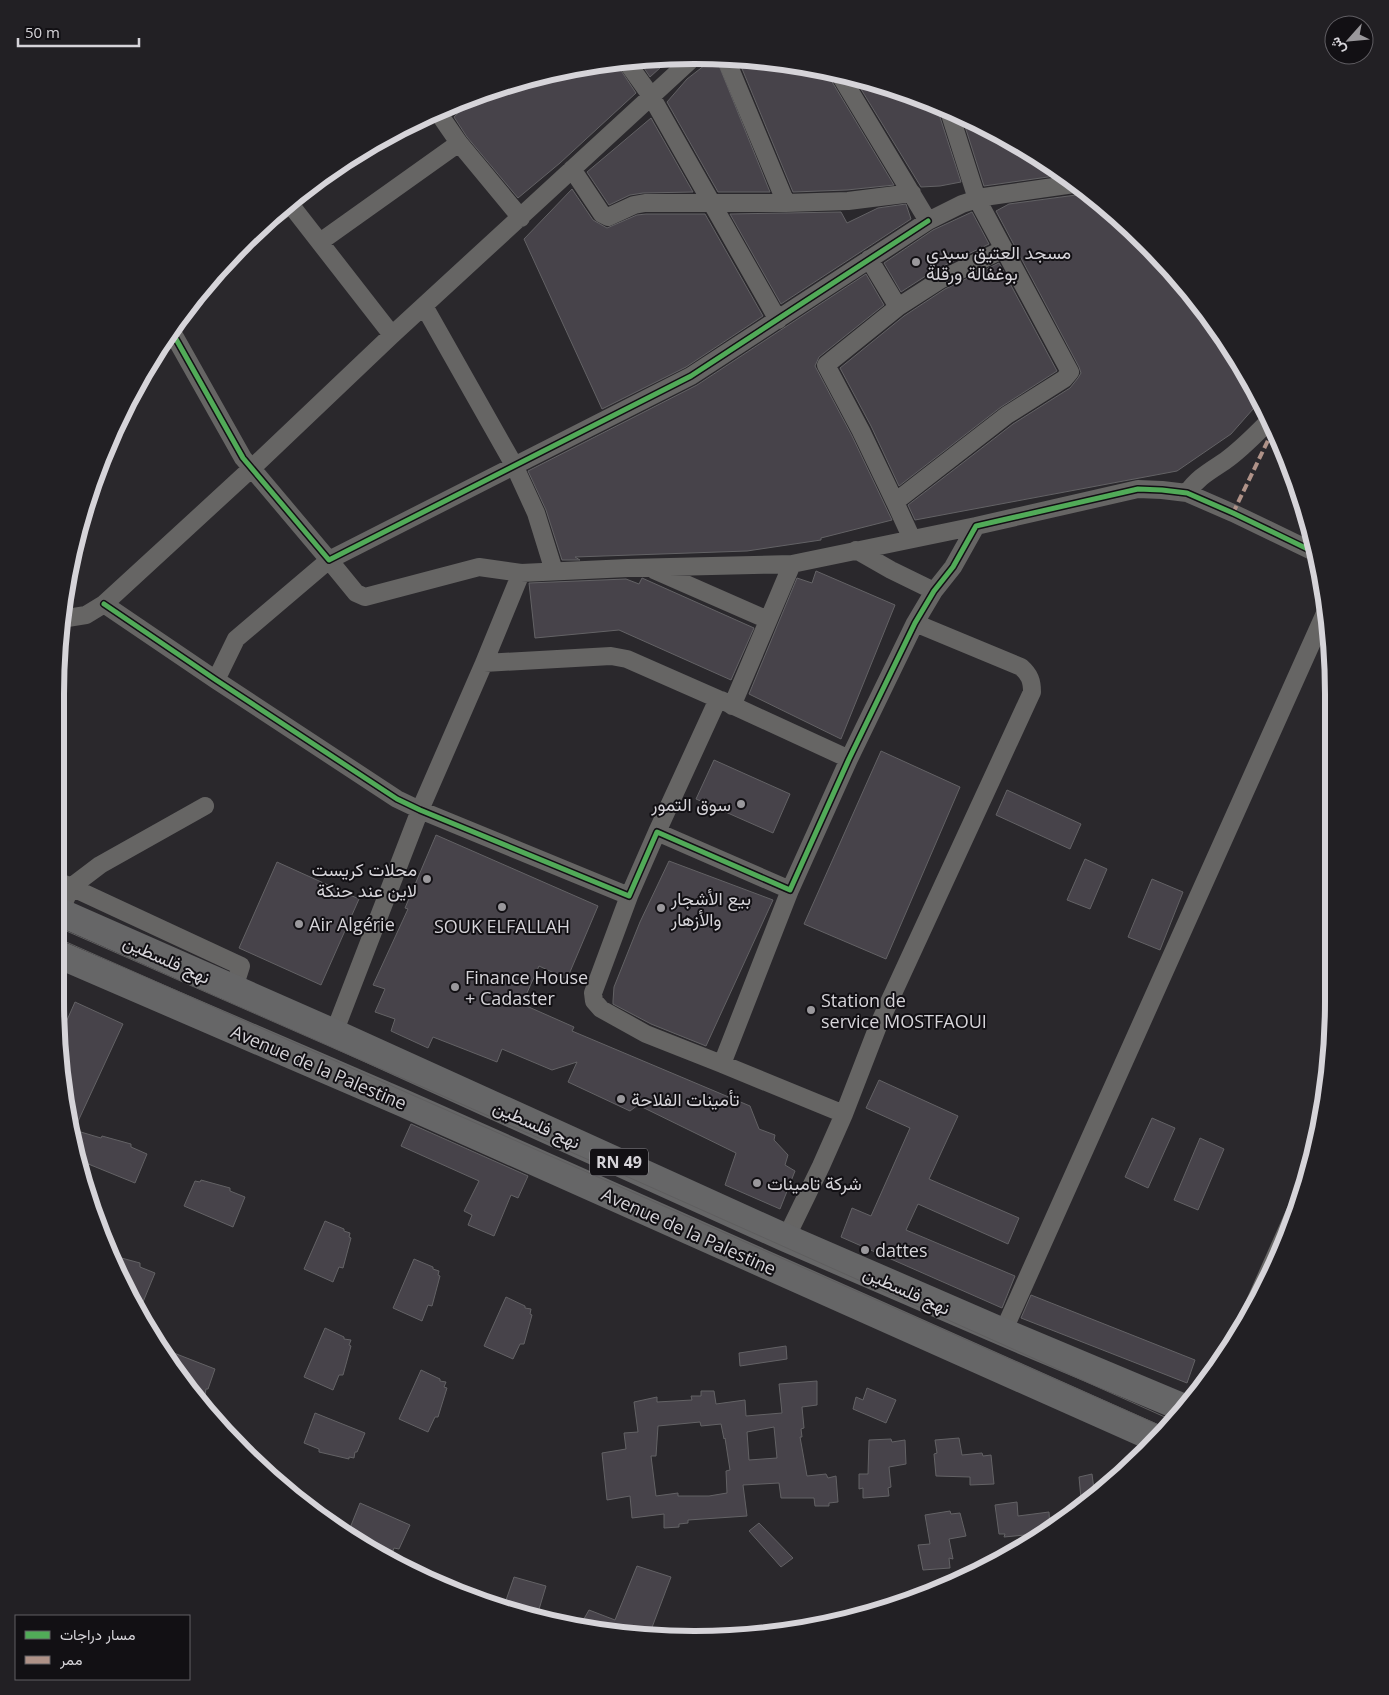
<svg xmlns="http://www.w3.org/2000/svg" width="1389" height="1695" font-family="'Open Sans',Vazirmatn,sans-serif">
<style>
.building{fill:#47434a;stroke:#636265;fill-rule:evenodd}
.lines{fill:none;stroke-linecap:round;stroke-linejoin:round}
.service{stroke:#666564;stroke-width:9}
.minor{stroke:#666564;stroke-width:18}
.primary{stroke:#666667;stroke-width:28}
.tram{stroke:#5f5e5f;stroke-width:1}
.quiet{stroke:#af9288;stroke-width:4;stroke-dasharray:8 4;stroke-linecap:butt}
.cycleway-casing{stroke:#121014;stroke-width:8}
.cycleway{stroke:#51ab58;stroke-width:5}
.poi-dot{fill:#9a989c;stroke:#121014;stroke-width:2}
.labels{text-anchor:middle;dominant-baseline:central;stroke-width:4;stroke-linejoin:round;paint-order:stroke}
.shield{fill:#121014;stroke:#9b999e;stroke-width:1}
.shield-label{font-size:16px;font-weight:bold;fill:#d6d4d9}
.poi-label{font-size:18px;fill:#d6d4d9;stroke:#121014;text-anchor:start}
.street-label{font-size:18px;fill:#d6d4d9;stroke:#121014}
.rim{fill:none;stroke:#d6d4d9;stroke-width:6}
</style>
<rect width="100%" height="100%" fill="#2a282c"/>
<path class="building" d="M653 56 672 57 650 77 638 59Z
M714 58H716L770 192H718L667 102 687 79Z
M738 59 778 61 829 72 831 80 894 185 847 190 793 192Z
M616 63 636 93 560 163 518 198 467 137 454 117 474 98 529 77Z
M859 79 900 89 940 107 939 114 961 182 940 186 921 187 856 81Z
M962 117 1014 141 1062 175 984 186Z
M651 118 693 192 643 193 630 195 609 205 587 172Z
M572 189 593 220 607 228 637 215 646 214H705L763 316 686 367 602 409 524 239Z
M1083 190 1116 214 1202 305 1261 400 1231 434 1177 471 915 520 908 505 1013 424 1070 388 1078 378 1081 373 1079 367 996 211 1009 204 1076 195Z
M906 204 911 219 781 304 730 214 841 212 847 223 878 208Z
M972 212 989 244 935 270 901 292 884 263 933 230Z
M999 263 1057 371 1001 407 899 486 871 426 840 368 904 316 945 289Z
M866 274 884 305 819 357 815 366 852 436 892 520 821 538V540L747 551 575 557 580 560H562L546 510 528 471 697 385Z
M816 571 895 605 841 739 749 694 797 578 812 583Z
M642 578 754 628 731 680 619 630 535 638 529 583 626 579 639 584Z
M881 751 960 787 886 959 804 924Z
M714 760 790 794 773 833 696 799Z
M1007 790 1081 824 1070 849 996 815Z
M436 835 598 906 567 979 539 966 522 1004 574 1027 572 1031 750 1106 759 1129 775 1135 774 1140 788 1155 785 1165 795 1171 780 1209 725 1185 736 1153 638 1105 630 1111 568 1082 577 1062 552 1070 502 1049 497 1062 433 1037 428 1048 391 1031 395 1019 375 1012 385 989 373 985 408 909 405 908Z
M1085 859 1107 869 1090 909 1067 900Z
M669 861 773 900 706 1046 651 1024 613 1004V1001L614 987 640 922Z
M277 862 359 899 321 985 239 948Z
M1152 879 1183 892 1160 950 1128 937Z
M75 1002 123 1024 74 1130 101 1138 102 1136 131 1144V1147L147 1154 135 1183 76 1159 60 1036Z
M879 1080 958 1116 929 1179 1019 1218 1008 1244 918 1204 906 1230 1015 1276 1002 1308 841 1237 852 1208 871 1216 910 1128 866 1108Z
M1152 1118 1175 1128 1148 1188 1125 1177Z
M411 1124 528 1176 518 1198 511 1195 494 1236 468 1225 472 1215 464 1211 479 1181 401 1146Z
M1200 1138 1224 1149 1198 1210 1174 1200Z
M201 1180 230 1188V1191L245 1197 233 1227 184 1206 195 1181 200 1182Z
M325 1221 344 1229V1231L350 1233 349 1237 351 1238 343 1268 339 1267 333 1282 304 1269Z
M114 1256 140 1263V1267L155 1273 143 1302 131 1298Z
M414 1259 433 1267V1269L439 1271 438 1275 440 1276 432 1306 428 1305 422 1321 393 1308Z
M1031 1295 1195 1360 1187 1383 1021 1318Z
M506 1297 525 1306V1308L531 1309 530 1314 532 1315 524 1344H520L513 1359 484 1346Z
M325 1328 344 1337V1339L351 1340 349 1345 351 1346 343 1375H339L333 1390 304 1377Z
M786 1346 787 1359 740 1366 739 1353Z
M161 1348 215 1369 208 1389H206L205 1395 200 1393 198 1400Z
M421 1370 440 1379V1381L446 1382 444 1387 447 1388 438 1417H435L428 1432 399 1419Z
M817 1381V1405L802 1407 804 1428 801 1429 802 1437H800L807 1476 826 1474 828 1478 836 1476 838 1502 829 1503V1506H815L814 1498H781L779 1483 743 1485 747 1516 688 1520V1523L679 1524V1527L664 1528V1514L632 1518 630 1496 607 1500 602 1453 626 1449 624 1433 638 1432 634 1402 657 1397V1402L692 1400 691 1396H701V1391H714L716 1404 745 1400 746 1416 782 1413 779 1384ZM700 1422 701 1426 721 1424 724 1439 725 1438 730 1470 726 1471 727 1493 709 1496H678V1493L656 1496 651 1456H656L658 1426ZM774 1427 777 1458 749 1460 747 1432Z
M867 1388 896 1400 886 1423 853 1409 856 1397 863 1400Z
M315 1413 365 1433 357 1452H355L354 1458 349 1457V1459L319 1452V1449L304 1443Z
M959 1438 962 1455 982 1453 983 1456 991 1455 994 1484 970 1485V1477L936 1476 934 1454 937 1453 935 1440Z
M891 1439 892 1442 905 1440 906 1464 889 1467 891 1487 888 1488 889 1496 863 1498V1488L859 1489V1474H868L869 1440Z
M1092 1474 1095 1497 1082 1509 1079 1477Z
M1017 1502 1018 1516 1049 1512 1050 1529 1026 1544 1025 1535 1004 1537 1005 1534H999L995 1505Z
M360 1503 410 1525 399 1549 394 1548 393 1551 364 1542 365 1539 348 1533Z
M950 1511 951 1514 960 1513 966 1536 949 1539 953 1559 949 1558 950 1568 923 1570 918 1545 930 1544 925 1515Z
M759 1523 793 1558 781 1567 749 1531Z
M637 1566 671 1577 648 1638 581 1624 589 1610 615 1620Z
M514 1577 546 1586 537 1616 503 1609Z"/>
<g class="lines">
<path class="service" d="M1239 1327 1314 1158"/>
<path class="minor" d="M726 59 786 203
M626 61 651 96 778 320
M840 75 928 221 962 204 984 197 1074 184
M437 111 459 143 521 218
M572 169 602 214 608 217 634 205 645 203H786L848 201 912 193
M290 204 392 335
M277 214 284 209 314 182
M320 242 459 143
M869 259 898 307 940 280 1004 249
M424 306 514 465 536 513 554 571
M172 332 243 458 329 560 691 376 928 221
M1187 493C1197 478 1210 471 1225 461 1242 449 1256 434 1271 419
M895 502 861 431 826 365 898 307
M912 539 895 502 1007 415 1064 379 1070 372 977 199 949 111
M856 550 891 570 934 591
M654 570 768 620
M104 604 216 680 397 799 420 810 629 896 657 832 790 890 849 759 915 623 934 591 953 567 976 526 1138 489 1162 490 1187 493 1233 513 1316 553
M61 619 86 615 104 604 252 468 392 335 693 58
M484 663 611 656 627 659 718 699 657 832
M216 680 236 639 329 560 356 593 365 597 479 567 521 573
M721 700 849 759
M732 706 792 564
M205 806 100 865 71 887 241 966 234 988
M55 880 71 887 60 912
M629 896 593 993 594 1001 601 1009 646 1034 722 1064 790 890
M334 1033 420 810 484 663 521 573 628 568 792 564 976 526
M722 1064 844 1114 821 1166 786 1238
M844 1114 878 1026 1032 692C1032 681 1030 675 1021 667L915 623
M1003 1332 1326 611"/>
<path class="primary" d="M55 910 334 1033 786 1238 1003 1332 1184 1408
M55 953 403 1103 1157 1439"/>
<path class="tram" d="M55 926 637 1181 1176 1422
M55 937 1168 1429"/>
<path class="quiet" d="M1233 513 1274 428"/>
<g class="cycleway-casing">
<path id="cycleway" d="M172 332 243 458 329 560 691 376 928 221
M104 604 216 680 397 799 420 810 629 896 657 832 790 890 849 759 915 623 934 591 953 567 976 526 1138 489 1162 490 1187 493 1233 513 1316 553"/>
</g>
<use href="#cycleway" class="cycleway"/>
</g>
<g class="poi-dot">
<circle cx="916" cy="262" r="5"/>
<circle cx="741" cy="804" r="5"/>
<circle cx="427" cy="879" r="5"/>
<circle cx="502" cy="907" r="5"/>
<circle cx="661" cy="908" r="5"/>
<circle cx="299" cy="924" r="5"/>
<circle cx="455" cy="987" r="5"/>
<circle cx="811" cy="1010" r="5"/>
<circle cx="621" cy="1099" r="5"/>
<circle cx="757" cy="1183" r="5"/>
<circle cx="865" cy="1250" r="5"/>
</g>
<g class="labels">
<rect class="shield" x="590" y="1148.5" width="58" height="27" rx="4"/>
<g class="shield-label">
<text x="619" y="1162">RN 49</text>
</g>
<g class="poi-label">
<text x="926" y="252">مسجد العتيق سبدي<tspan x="926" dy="21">بوغفالة ورقلة</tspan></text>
<text x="731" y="804" text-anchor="end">سوق التمور</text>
<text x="417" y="869" text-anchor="end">محلات كريست<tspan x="417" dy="21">لاين عند حنكة</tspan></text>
<text x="671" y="898">بيع الأشجار<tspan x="671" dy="21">والأزهار</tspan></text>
<text x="309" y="924">Air Algérie</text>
<text x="502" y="926" text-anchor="middle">SOUK ELFALLAH</text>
<text x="465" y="977">Finance House<tspan x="465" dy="21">+ Cadaster</tspan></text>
<text x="821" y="1000">Station de<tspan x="821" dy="21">service MOSTFAOUI</tspan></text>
<text x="631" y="1099">تأمينات الفلاحة</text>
<text x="767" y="1183">شركة تامينات</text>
<text x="875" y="1250">dattes</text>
</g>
<g class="street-label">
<text transform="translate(167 959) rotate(24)">نهج فلسطين</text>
<text transform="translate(319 1067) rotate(23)">Avenue de la Palestine</text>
<text transform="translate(537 1124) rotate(24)">نهج فلسطين</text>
<text transform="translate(689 1231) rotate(24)">Avenue de la Palestine</text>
<text transform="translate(907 1290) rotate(24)">نهج فلسطين</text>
</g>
</g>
<path d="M0 0H1389V1695H0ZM694 64H695A630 630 0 0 1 1325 694V1001A630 630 0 0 1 695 1631H694A630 630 0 0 1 64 1001V694A630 630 0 0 1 694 64Z" fill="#222024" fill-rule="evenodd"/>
<path class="rim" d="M694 64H695A630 630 0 0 1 1325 694V1001A630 630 0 0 1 695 1631H694A630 630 0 0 1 64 1001V694A630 630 0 0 1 694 64Z"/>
<rect x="15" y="1615" width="175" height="65" fill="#121014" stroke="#605e63"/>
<rect x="25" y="1631" width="25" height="8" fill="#51ab58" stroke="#605e63"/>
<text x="60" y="1640" font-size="15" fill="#d6d4d9">مسار دراجات</text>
<rect x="25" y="1656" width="25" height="8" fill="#af9288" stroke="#605e63"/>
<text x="60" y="1665" font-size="15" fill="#d6d4d9">ممر</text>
<g transform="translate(1349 40) rotate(243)"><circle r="24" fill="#121014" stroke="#605e63"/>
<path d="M0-4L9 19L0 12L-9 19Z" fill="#9a989c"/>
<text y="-8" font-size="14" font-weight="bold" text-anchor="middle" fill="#d6d4d9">ش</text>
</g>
<path d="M18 38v8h121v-8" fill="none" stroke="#d6d4d9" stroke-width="2.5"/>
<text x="25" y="38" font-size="15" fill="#d6d4d9" stroke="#121014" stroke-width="4" paint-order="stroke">50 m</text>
</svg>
